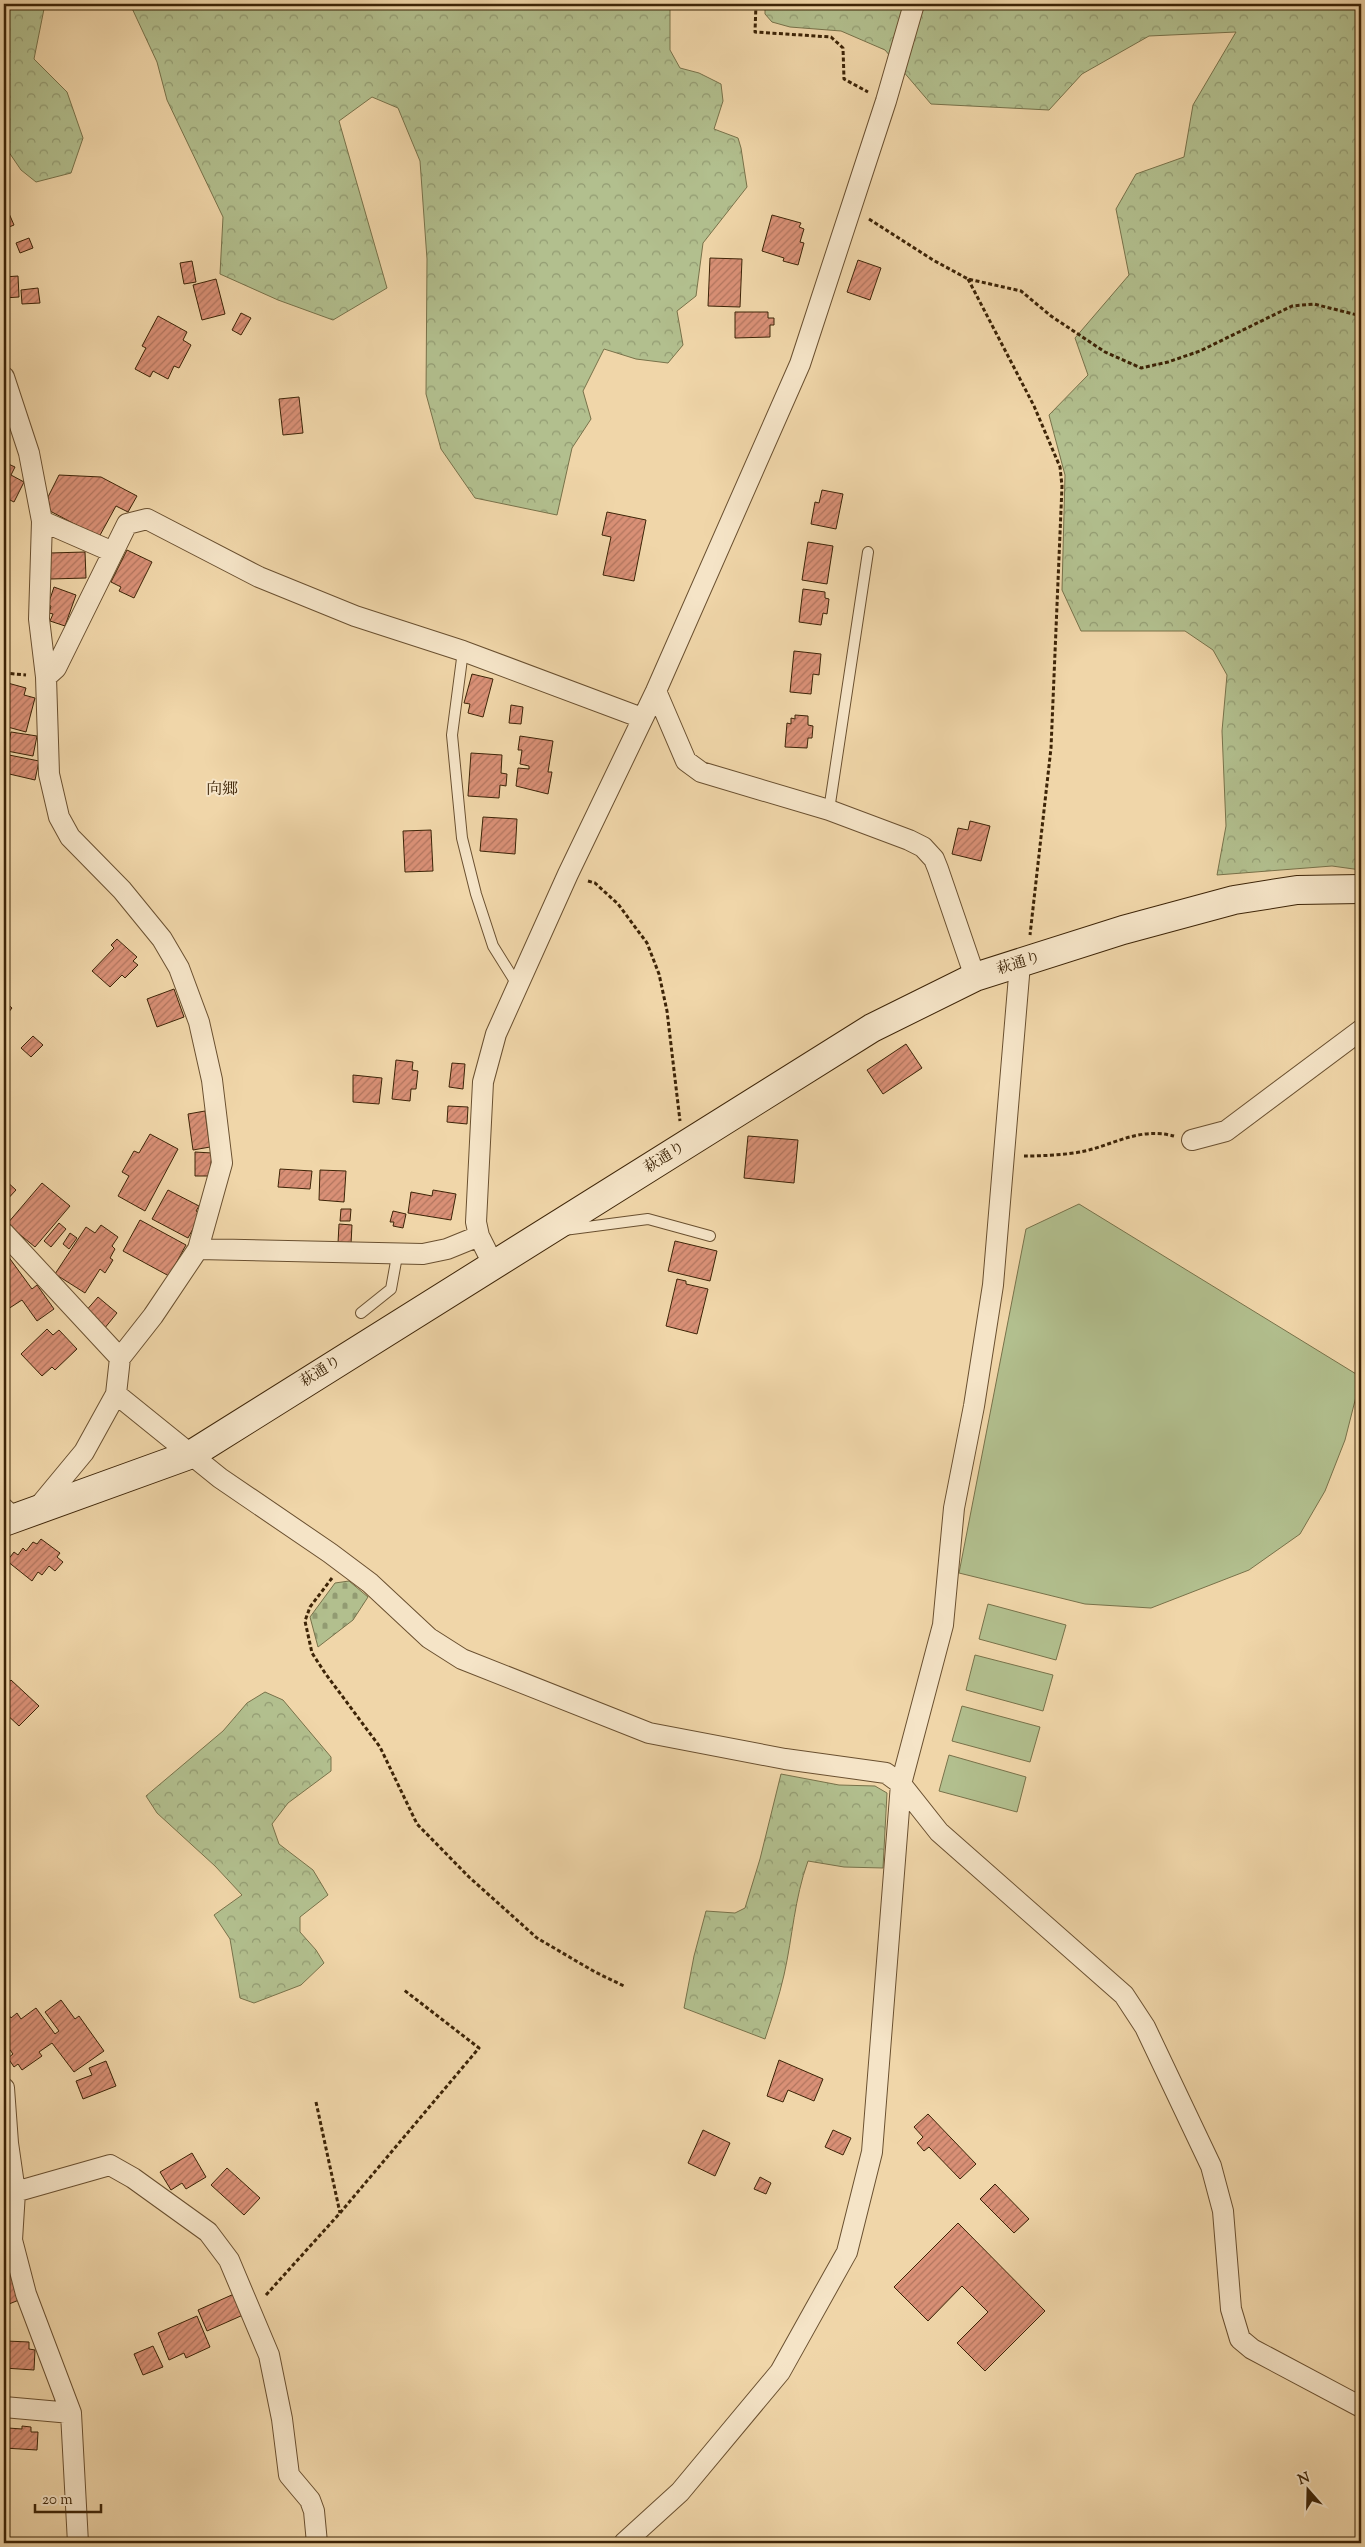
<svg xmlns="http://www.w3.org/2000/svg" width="1365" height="2547" font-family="'Sorts Mill Goudy','Noto Serif JP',serif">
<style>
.green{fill:#b2bf8e;stroke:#78724a}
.forest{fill:url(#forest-crowns);stroke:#78724a}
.cemetery{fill:url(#cemetery-stones);stroke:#78724a}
.building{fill:url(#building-hatch);stroke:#3d2407}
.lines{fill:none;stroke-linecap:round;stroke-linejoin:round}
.lane-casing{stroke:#6a5030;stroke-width:12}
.street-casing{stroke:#6a5030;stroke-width:22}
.secondary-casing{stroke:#3d2407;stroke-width:30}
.path{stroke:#3d2407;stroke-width:3;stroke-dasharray:4 2.5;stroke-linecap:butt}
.lane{stroke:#f5e4c7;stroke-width:10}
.street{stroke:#f5e4c7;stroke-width:20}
.secondary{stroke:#f5e4c7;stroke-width:28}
.labels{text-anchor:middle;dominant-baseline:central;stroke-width:4;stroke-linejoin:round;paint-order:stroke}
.street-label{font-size:15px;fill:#3d2407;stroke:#f5e4c7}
.neighbourhood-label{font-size:16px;fill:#3d2407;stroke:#f5e4c7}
</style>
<defs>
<pattern id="forest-crowns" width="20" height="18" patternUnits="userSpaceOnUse" patternTransform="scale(1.25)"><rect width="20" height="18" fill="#b2bf8e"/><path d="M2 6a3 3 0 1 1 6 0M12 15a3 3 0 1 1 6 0" fill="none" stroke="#929b72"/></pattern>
<pattern id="cemetery-stones" width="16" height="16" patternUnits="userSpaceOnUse" patternTransform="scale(1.25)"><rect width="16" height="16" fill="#b2bf8e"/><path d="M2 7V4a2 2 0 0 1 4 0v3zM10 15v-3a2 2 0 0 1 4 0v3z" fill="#929b72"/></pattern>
<pattern id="building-hatch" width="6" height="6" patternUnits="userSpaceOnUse" patternTransform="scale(1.25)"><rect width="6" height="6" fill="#d99076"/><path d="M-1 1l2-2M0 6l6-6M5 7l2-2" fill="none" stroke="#b1755f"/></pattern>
</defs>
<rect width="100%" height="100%" fill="#f0d6a9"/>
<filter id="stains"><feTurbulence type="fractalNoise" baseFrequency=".004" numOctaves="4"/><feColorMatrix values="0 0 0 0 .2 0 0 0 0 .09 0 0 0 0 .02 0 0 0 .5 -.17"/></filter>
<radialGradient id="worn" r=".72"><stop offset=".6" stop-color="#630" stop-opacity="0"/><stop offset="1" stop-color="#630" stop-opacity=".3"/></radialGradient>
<path class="green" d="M1079 1204 1361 1377 1345 1440 1325 1491 1300 1534 1249 1570 1151 1608 1085 1604 959 1573 1026 1229Z
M988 1604 1066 1625 1056 1660 979 1639Z
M975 1655 1053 1675 1043 1711 966 1690Z
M962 1706 1040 1727 1030 1762 952 1741Z
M949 1755 1026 1777 1017 1812 939 1791Z"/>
<path class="forest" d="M4 4H45L34 59 67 92 83 138 71 173 36 182 21 170 4 145Z
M130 4H327L328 7 342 4H670V50L680 68 699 73 721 84 723 101 714 129 738 138 741 148 747 187 703 243 696 296 677 311 683 345 668 363 636 359 604 349 583 391 591 419 572 448 557 515 475 498 441 449 426 394 427 259 420 161 398 108 372 97 339 121 387 288 333 320 278 300 220 274 223 217 167 100 157 62Z
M765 4H1361V870L1332 866 1217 875 1226 826 1222 731 1227 675 1213 650 1185 631H1081L1062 590 1065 475 1049 415 1088 375 1075 338 1129 275 1116 209 1136 174 1184 157 1193 105 1236 32 1149 36 1082 74 1049 110 931 104 885 50 841 31 790 27 772 22 765 14Z
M265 1692 283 1700 331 1757V1771L288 1803 272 1824 279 1844 313 1870 328 1895 300 1917V1932L316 1950 324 1963 301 1985 254 2003 240 1998 230 1939 214 1915 242 1895 215 1866 157 1813 146 1796 223 1731 247 1703Z
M781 1774 839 1785 875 1786 887 1793 883 1868 844 1867 808 1861C794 1900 793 1935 784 1975 779 1997 772 2018 765 2039L684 2008 694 1956 706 1911 735 1913 745 1908 760 1859Z"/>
<path class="cemetery" d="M349 1581 368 1597 353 1620 318 1647 310 1617 335 1583Z"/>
<path class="building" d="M4 202 14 225 4 229 6 234 4 235Z
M772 215 801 223 799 227 804 229 800 242 804 243 798 265 783 261 784 258 762 251Z
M29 238 33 248 20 253 16 243Z
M710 258 742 259 740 307 708 306Z
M858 260 881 268 870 300 847 292Z
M192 261 196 282 184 284 180 263Z
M18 276 19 297 4 298V277Z
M216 279 225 314 202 320 193 285Z
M38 288 40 303 22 304 21 290Z
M735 312H768V318H774V325H770V337L735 338Z
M241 313 251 318 241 335 232 330Z
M158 316 187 332 183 340 191 345 179 368 174 366 168 379 153 371 150 377 135 369 146 348 142 346Z
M299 397 303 433 283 435 279 399Z
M4 462 15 467 11 475 24 482 14 502 4 497Z
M59 475 101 477 137 496 128 512 116 506 99 537 50 511 48 497Z
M822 490 843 494 836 529 811 524 815 502 819 503Z
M607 512 646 520 634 581 603 575 611 537 602 535Z
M808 542 833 546 827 584 802 580Z
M127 550 152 562 134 598 119 591 121 587 111 582Z
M85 552 86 578 50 579V553Z
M54 587 76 595 65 626 50 621 53 614 49 613 51 606 48 605Z
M803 589 825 592V598L829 599 827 614 823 613 821 625 799 622Z
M794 651 821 654 819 675 813 674 811 694 790 692Z
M472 674 493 679 483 717 468 713 470 704 464 703Z
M4 682 26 688 24 695 35 698 26 732 4 726Z
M511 705 523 707 521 724 509 723Z
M795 715 808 716V725L813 726 812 738H808L807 748 785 747 787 723 791 724V718L795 719Z
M11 732 37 736 33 756 7 751Z
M520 736 553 741 548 772H552L548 794 516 786 518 768 529 769V766L520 764 522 750H518Z
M471 753 502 755 501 773 507 774 506 786 500 785 499 798 468 796Z
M9 755 39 761 35 780 5 773Z
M483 817 517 819 515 854 480 851Z
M970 821 990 826 981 861 952 854 958 828 968 830Z
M431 830 433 871 405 872 403 831Z
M117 939 137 957 133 961 138 965 125 978 122 975 110 987 92 971 114 948 111 945Z
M174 989 184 1017 157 1027 147 999Z
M4 1001 12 1008 4 1018Z
M33 1036 43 1045 31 1057 21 1048Z
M906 1044 922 1068 883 1094 867 1070Z
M396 1060 413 1062 412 1070 418 1071 416 1089H411L410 1101 392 1099Z
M452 1063 465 1064 463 1089 449 1087Z
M353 1075 382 1078 379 1104 353 1102Z
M448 1106 468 1107 467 1124 447 1122Z
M205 1111 210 1147 193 1150 188 1114Z
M150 1134 178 1149 145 1211 118 1196 129 1176 122 1172 134 1151 139 1153Z
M748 1136 798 1140 794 1183 744 1178Z
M195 1152 212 1153 210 1176H195Z
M280 1169 312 1171 310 1189 278 1187Z
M320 1170 346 1171 344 1202 319 1200Z
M4 1179 16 1190 4 1203Z
M42 1183 70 1206 35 1247 7 1224Z
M168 1190 199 1206 196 1211 201 1214 188 1238 152 1219Z
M433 1190 456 1194 451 1220 408 1213 411 1192 432 1196Z
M341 1209H351L350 1221H340Z
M393 1211 406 1214 403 1228 393 1226 394 1222H390Z
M140 1220 186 1245 169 1276 123 1251Z
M59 1223 66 1229 51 1247 44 1241Z
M339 1224 352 1225 351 1244 338 1243Z
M101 1225 118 1237 112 1246 115 1249 110 1258 113 1260 105 1273 100 1269 85 1293 55 1274 86 1227 95 1233Z
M70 1233 77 1238 69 1249 63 1244Z
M675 1241 717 1251 710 1281 668 1271Z
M5 1252 32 1289 37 1285 54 1309 37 1321 22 1300 8 1309 4 1303Z
M677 1279 686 1281V1284L708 1289 697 1334 666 1326Z
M98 1297 117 1313 104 1329 85 1312Z
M47 1329 53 1335 59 1330 77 1349 55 1370 52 1367 42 1376 21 1354Z
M41 1539 60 1553 57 1557 63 1562 55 1571 49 1566 42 1575 38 1572 32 1581 7 1561 14 1552 18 1555 23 1548 26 1551 33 1542 37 1544Z
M11 1680 39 1706 19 1726 4 1712V1688Z
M61 2000 75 2019 79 2016 104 2051 74 2072 52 2043 39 2052 42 2056 22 2070 18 2064 14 2067 8 2058 13 2054 4 2042 8 2037 4 2032V2019L9 2015 11 2018 17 2013 21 2019 36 2008 55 2034 59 2031 45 2012Z
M779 2060 823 2079 814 2101 788 2090 783 2102 767 2096Z
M106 2061 116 2086 83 2099 76 2081 92 2075 89 2068Z
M928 2114 976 2164 960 2179 929 2147 924 2151 917 2143 923 2137 914 2127Z
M703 2130 730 2143 715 2176 688 2163Z
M833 2130 851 2138 843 2155 825 2147Z
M192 2153 206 2177 186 2189 182 2183 171 2190 160 2172Z
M227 2168 260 2198 244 2215 211 2185Z
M760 2177 771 2183 766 2194 754 2189Z
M995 2184 1029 2219 1014 2233 980 2199Z
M958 2223 1045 2311 985 2371 957 2343 988 2312 962 2286 928 2321 894 2287Z
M9 2269 19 2300 4 2306V2271Z
M234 2294 243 2315 207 2331 198 2310Z
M197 2316 210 2347 186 2358 184 2353 169 2360 158 2333Z
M6 2341 29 2342V2349L35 2350 34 2370 4 2368Z
M153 2346 163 2367 143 2375 134 2354Z
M22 2426 31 2427V2432H38L37 2450 4 2448V2431H8V2428L22 2429Z"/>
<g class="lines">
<g class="lane-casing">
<path id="lane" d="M463 651 452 735 462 838 476 894 493 946 518 986
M829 810 868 552
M564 1230 648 1219 710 1236
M361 1313 391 1289 397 1256
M4 1502 18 1515"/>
</g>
<g class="street-casing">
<path id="street" d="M4 377 29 453 42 521 39 619 46 677
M42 521 113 552
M656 691 686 761 701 772 829 810 909 840 923 847 934 859 938 869 975 977
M1192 1140 1226 1131 1361 1030
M4 1233 120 1358
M198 1249 423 1254 447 1249 479 1236
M493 1264 479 1236 476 1222 483 1082 496 1034 568 874 656 691 800 364 886 101 914 4
M116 1394 220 1478 330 1553 370 1583 429 1638 462 1659 649 1733 785 1759 886 1773 901 1784 939 1832 1124 1995 1145 2027 1211 2166 1223 2211 1231 2309 1240 2339 1252 2349 1361 2407
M36 1510 84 1452 116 1394 120 1358 153 1316 198 1249 222 1163 212 1080 199 1022 179 968 162 939 122 890 70 837 59 817 49 774 46 677 56 668 127 524 147 519 259 577 355 616 463 651 642 718
M4 2088 8 2143 15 2192 12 2240 26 2294 71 2413 78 2543
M15 2192 110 2165 133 2178 208 2232 229 2260 269 2355 282 2419 289 2475 310 2500 314 2511 317 2543
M4 2407 71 2413
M624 2543 680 2492 780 2372 847 2252 872 2152 901 1784 943 1625 954 1508 974 1406 993 1285 1020 964"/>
</g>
<g class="secondary-casing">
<path id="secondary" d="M4 1522 192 1454 872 1028 975 977 1123 930 1234 900 1297 890 1361 889"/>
</g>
<path class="path" d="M756 4 755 32 831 37 843 48 844 79 868 92
M869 219 933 260 968 279 1021 291 1051 316 1105 352 1141 368 1168 362 1200 351 1292 306 1314 304 1361 316
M968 279 1034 406 1060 467 1062 486 1051 748 1030 935
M4 673 26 675
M588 881 595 883 618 904 647 943 659 974 667 1011 680 1121
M1024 1156C1042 1156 1067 1155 1085 1151 1115 1144 1140 1127 1174 1136
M332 1578 310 1607 305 1621 312 1653 325 1673 380 1747 417 1824 469 1877 537 1938 595 1972 624 1986
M316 2102 340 2213
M266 2295 340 2213 479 2048 404 1990"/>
<use href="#lane" class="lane"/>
<use href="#street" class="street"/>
<use href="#secondary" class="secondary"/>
</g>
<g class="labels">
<g class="street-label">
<text transform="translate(1019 964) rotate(-17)">萩通り</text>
<text transform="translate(665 1158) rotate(-32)">萩通り</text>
<text transform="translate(321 1372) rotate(-32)">萩通り</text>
</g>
<g class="neighbourhood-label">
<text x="222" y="790">向郷</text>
</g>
</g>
<rect width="1365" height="2547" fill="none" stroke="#f0d6a9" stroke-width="20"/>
<rect x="5" y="5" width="1355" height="2537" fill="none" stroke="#3d2407" stroke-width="2.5"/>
<rect x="10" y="10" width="1345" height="2527" fill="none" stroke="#3d2407"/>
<g transform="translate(1308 2490) rotate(340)" stroke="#f5e4c7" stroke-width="4" paint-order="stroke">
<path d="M0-4L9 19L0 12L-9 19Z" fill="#3d2407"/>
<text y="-8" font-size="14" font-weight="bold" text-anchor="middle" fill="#3d2407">N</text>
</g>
<path d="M35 2504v8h66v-8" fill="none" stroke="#3d2407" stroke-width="2.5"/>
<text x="42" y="2504" font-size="15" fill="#3d2407" stroke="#f5e4c7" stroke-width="4" paint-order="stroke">20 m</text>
<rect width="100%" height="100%" filter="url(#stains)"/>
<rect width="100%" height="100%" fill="url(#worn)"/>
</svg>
